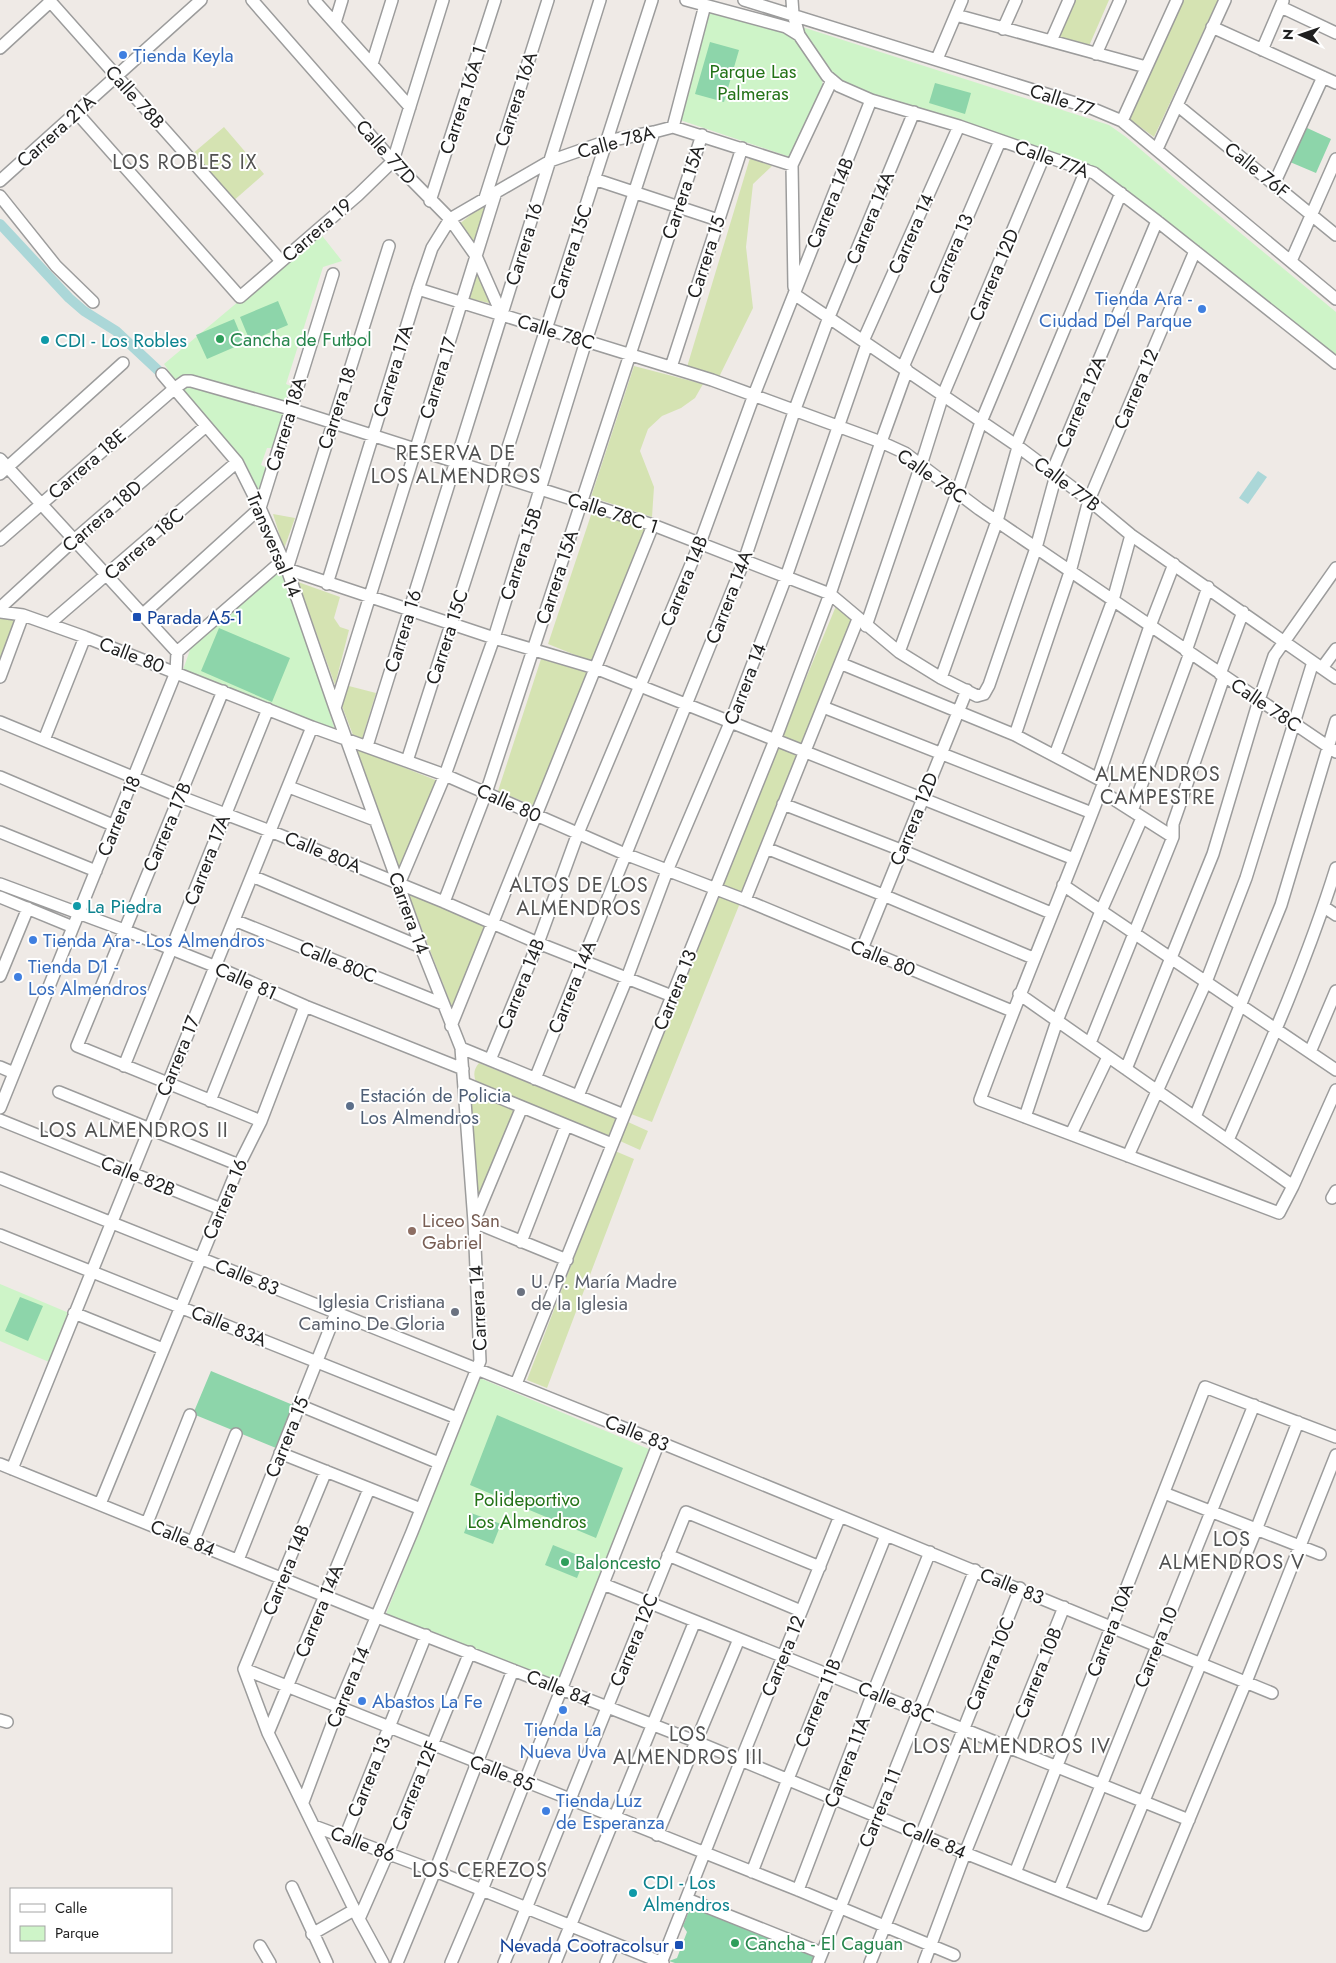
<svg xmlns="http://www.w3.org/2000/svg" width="1336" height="1963" font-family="Jost,sans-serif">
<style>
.grass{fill:#d5e3b2}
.park{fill:#cef4c8}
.pitch{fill:#8dd5aa}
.water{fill:#abd7d8}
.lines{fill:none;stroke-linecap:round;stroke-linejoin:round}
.canal{stroke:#abd7d8;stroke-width:10}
.minor-casing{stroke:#9c9c9c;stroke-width:14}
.minor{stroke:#fff;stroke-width:11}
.shop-dot{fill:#3f7fe0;stroke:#fff;stroke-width:2}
.leisure-dot{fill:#2e9e5b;stroke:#fff;stroke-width:2}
.culture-dot{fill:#0f9aa8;stroke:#fff;stroke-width:2}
.transit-dot{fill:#1a4fb4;stroke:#fff;stroke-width:2}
.service-dot{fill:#5c6f8a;stroke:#fff;stroke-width:2}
.education-dot{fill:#8d6e63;stroke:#fff;stroke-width:2}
.worship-dot{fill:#6b7280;stroke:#fff;stroke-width:2}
.labels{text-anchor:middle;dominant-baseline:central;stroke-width:4;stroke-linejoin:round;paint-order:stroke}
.shop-label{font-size:19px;fill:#366cbe;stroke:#fff;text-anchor:start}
.park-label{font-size:19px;fill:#237217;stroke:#fff}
.street-label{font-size:19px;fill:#1f1f1f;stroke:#fff}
.leisure-label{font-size:19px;fill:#27864d;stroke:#fff;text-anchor:start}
.culture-label{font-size:19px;fill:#0d838f;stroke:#fff;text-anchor:start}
.transit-label{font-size:19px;fill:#164399;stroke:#fff;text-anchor:start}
.service-label{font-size:19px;fill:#4e5e75;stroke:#fff;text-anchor:start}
.education-label{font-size:19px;fill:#785e54;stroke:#fff;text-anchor:start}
.worship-label{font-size:19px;fill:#5b616d;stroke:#fff;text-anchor:start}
.neighbourhood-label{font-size:20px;letter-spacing:1px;fill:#525252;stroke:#fff}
</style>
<rect width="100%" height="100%" fill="#efeae6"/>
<path class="grass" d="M1074 0H1109L1089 46 1057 37Z
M1183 0H1218L1154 137 1129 119Z
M224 127 264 174 232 202 191 155Z
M750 158 772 166 753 184 746 247 753 308 719 377 687 367Z
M488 201 475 246 458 225Z
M478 267 497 305 468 298Z
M634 366 703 384 695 398 681 408 662 416 648 429 640 451 654 487 652 517 591 497Z
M592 512 646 528 595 663 548 644Z
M273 514 295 518 284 549Z
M298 582 340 597 334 618 340 627 349 630 335 685Z
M836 606 854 620 801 745 782 736Z
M0 617 16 619 0 661Z
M541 659 589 673 534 806 498 791Z
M345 685 376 693 362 739 353 735 340 701Z
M778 747 798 755 743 894 723 885Z
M357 749 438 781 399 871Z
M408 893 487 927 453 1010Z
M720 895 740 903 652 1122 631 1114Z
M479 1063 617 1119 608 1137 476 1082C473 1074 474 1069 479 1063Z
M471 1092 516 1112 477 1201Z
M628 1122 648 1131 640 1150 620 1141Z
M615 1151 634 1159 547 1388 527 1380Z"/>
<path class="park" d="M710 11 791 34 822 79 823 88 796 155 787 156 680 120Z
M799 26 1109 125 1126 137 1180 183 1336 312V356L1098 170 1081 161 849 87 833 74Z
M320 233 342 261 323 267 286 384 293 387 273 448H267L261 465 267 468 258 491 245 462 182 390 164 364Z
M280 566 300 621 335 730 183 670 192 644Z
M0 1284 69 1313 49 1362 0 1341Z
M480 1378 651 1450 557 1682 386 1614Z"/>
<path class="pitch" d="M710 42 739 50 724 102 695 94Z
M935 83 971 93 965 114 929 103Z
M1305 127 1331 139 1316 173 1290 162Z
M278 301 288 325 250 341 240 317Z
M234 319 244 343 207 359 196 335Z
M219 628 290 658 272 702 201 671Z
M20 1297 43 1306 28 1341 5 1331Z
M211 1371 293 1405 276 1448 193 1414Z
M497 1415 623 1468 596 1538 470 1485Z
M471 1513 501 1524 493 1544 464 1533Z
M553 1545 585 1558 577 1578 545 1565Z
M691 1906 815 1955 812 1963H675L669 1961 677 1958 687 1932 683 1926Z"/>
<path class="water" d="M1258 471 1267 477 1248 504 1239 498Z"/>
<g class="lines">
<path class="canal" d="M0 224 69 298 84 311 116 331 162 374"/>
<g class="minor-casing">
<path id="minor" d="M49 0 281 261
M252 0 393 161 450 219 476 256 502 315
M314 0 410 107
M686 0 786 27 799 35
M744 0 1091 108 1122 121 1336 299
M792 0 793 14 799 35 827 76 839 86 871 100 959 126 1094 173 1157 221 1336 363
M1281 7 1336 33
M956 15 1146 67
M335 23 342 0
M1212 27 1336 83
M1003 29 1016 0
M1051 41 1069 0
M0 48 50 2
M1262 50 1283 1
M1096 54 1120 0
M937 59 962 0
M372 64 392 0
M1177 105 1336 235
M77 113 240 297 358 195 393 161 443 0
M1122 121 1177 0
M673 127 705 5
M1157 149 1225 0
M594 179 718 220
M0 181 201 0
M1274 184 1323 77
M0 196 56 266 93 302
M485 198 548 0
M430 201 495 0
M389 246 287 569 494 638 595 668 1074 859
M1291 261 1336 159
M794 287 792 165 832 80
M418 289 712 380 881 442 905 453 979 509 1336 752
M794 294 1016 445 1089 500 1131 535 1336 678
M863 341 959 126
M671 367 742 148
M903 367 1000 141
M162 374 237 462 260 508 287 569 335 708 421 947 461 1048 474 1222 480 1361 412 1532 339 1706 303 1802
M1016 445 1121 193
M0 459 177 652
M1052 472 1157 221
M0 474 123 363
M0 540 175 388 185 381H191L290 409 653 525 830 594 899 652 941 678 977 696 984 694 989 685 1036 548 1056 475
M327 584 418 289 432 248 450 219 550 161 607 141 654 132 673 127 792 165
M0 608 74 540 206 426
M0 612 23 615 85 637 312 727 445 775 625 854 745 900 1012 1011
M142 615 260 508 333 274
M49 624 237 462
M866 626 921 465 943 395 1044 156
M1186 651 1208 587
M899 652 957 493 981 422 1086 170
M842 664 1015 735 1104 782C1064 888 1019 993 980 1100L1279 1213 1293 1186 1019 994
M1322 668 1336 649
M1220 674 1243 612
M0 677 23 615
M941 678 997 521 1018 447
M223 691 77 1046 261 1121
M823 707 1092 813
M335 708 496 192
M0 722 181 797 270 831 444 902 538 943 672 996
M1015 735 1070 572 1089 500 1195 251
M44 740 85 637
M367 746 600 0
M1055 755 1113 600 1131 535
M407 761 652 0
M0 777 115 826
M1098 778 1150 626 1174 564
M289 787 375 820
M1101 791 1173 837
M783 804 901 850 1051 913
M1132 811 1190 653
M0 832 96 871
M766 848 883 895 1033 958
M252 876 421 947
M0 884 124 930 214 966 305 1006 463 1069
M399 884 445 775 494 638 586 341 654 132
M1063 885 1336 1070
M0 897 73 927
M745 900 858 619
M444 902 486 793 702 135
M1324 907 1336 915
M234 920 443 1004
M862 949 967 690
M0 976 28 908
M451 1026 653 525
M1090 1043 1173 837V824L1224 677
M461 1048 624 1115
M1310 1052 1336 991
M490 1060 538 943 578 833 700 543 754 395 871 100
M124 1066 268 709
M0 1067 14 1073
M1126 1069 1213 854 1259 700 1274 656 1336 568
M535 1079 744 561 795 409 829 317 914 112
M464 1083 612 1144
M59 1092 239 1165
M578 1096 627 978 667 871 730 723 786 577 867 344
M210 1101 256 986
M522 1107 474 1222 567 1260
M0 1108 176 672 177 652 283 560
M1025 1117 1057 1021 1101 911 1142 818
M1195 1117 1281 905 1336 721
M0 1120 221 1209
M1071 1134 1108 1057
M1228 1140C1267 1051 1307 961 1336 868
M1128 1156 1206 982 1246 878 1313 662
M0 1178 659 1442 1272 1693
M1293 1186 1336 1090
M1332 1198 1336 1191
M0 1235 457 1418
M521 1242 566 1126
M74 1313 163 1349
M516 1384 775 740 830 594 881 442 907 370
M299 1405 439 1463
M280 1453 421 1509
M0 1464 377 1617 697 1742 965 1853 1145 1925 1246 1682 1336 1455
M12 1469 312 727
M1164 1493 1320 1554
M100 1504 239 1165 261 1121 305 1006
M147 1523 190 1415
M193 1542 236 1434
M668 1555 801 1611
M238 1560 336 1313
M603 1584 1189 1820
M244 1669 798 1890 954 1955
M244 1669 268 1733 359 1919 383 1963
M244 1669 326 1471
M0 1720 7 1722
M268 1733 369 1489
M314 1826 435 1871 663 1963
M657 1835 739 1639
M345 1837 426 1635
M752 1872 788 1779 886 1535
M1015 1873 1205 1387 1336 1437
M292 1887 327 1963
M798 1890 873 1693 930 1552
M1059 1890 1254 1405
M687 1899 822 1953
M1100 1907 1256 1530 1298 1422
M359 1919 388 1853 470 1652
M312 1934 354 1910
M260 1946 270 1963
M397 1963 435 1871 513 1670
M451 1963 482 1890 659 1442
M504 1963 686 1512 820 1567
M555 1963 695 1621
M606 1963 614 1944
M661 1963 741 1760 840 1516
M818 1963 975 1570
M870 1963 1020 1588
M924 1963 965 1853 1064 1607"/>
</g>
<use href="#minor" class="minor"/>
</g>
<g class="shop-dot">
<circle cx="123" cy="55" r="5"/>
<circle cx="1202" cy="309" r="5"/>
<circle cx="33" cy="940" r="5"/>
<circle cx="18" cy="977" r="5"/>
<circle cx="362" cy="1701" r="5"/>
<circle cx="563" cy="1710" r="5"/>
<circle cx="546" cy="1811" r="5"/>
</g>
<g class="leisure-dot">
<circle cx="220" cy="339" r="5"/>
<circle cx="565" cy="1562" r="5"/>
<circle cx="735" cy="1943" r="5"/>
</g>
<g class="culture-dot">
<circle cx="45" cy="340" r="5"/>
<circle cx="77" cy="906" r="5"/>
<circle cx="633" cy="1893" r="5"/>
</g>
<g class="transit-dot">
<rect x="132" y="612" width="10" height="10" rx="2.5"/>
<rect x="674" y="1940" width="10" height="10" rx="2.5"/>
</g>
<circle class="service-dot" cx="350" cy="1106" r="5"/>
<circle class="education-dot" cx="412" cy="1231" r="5"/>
<g class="worship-dot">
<circle cx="521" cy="1292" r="5"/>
<circle cx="455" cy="1312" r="5"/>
</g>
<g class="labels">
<g class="shop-label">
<text x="133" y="55">Tienda Keyla</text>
<text x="1192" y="298" text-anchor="end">Tienda Ara -<tspan x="1192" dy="22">Ciudad Del Parque</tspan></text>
<text x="43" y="940">Tienda Ara - Los Almendros</text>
<text x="28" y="966">Tienda D1 -<tspan x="28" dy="22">Los Almendros</tspan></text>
<text x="372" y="1701">Abastos La Fe</text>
<text x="563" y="1729" text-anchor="middle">Tienda La<tspan x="563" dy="22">Nueva Uva</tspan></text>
<text x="556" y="1800">Tienda Luz<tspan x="556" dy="22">de Esperanza</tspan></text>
</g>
<g class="park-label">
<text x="753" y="71">Parque Las<tspan x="753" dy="22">Palmeras</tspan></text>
<text x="527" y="1499">Polideportivo<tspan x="527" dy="22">Los Almendros</tspan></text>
</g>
<g class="street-label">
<text transform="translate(135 97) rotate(48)">Calle 78B</text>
<text transform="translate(516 99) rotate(-72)">Carrera 16A</text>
<text transform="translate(463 100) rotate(-72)">Carrera 16A 1</text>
<text transform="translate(1062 100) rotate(18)">Calle 77</text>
<text transform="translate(56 131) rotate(-42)">Carrera 21A</text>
<text transform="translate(616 142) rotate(-15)">Calle 78A</text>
<text transform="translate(386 152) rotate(48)">Calle 77D</text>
<text transform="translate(1052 159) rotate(20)">Calle 77A</text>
<text transform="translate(1257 170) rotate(39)">Calle 76F</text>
<text transform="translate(683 192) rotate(-72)">Carrera 15A</text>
<text transform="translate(830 203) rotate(-68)">Carrera 14B</text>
<text transform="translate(870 218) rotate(-68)">Carrera 14A</text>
<text transform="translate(317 230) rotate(-41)">Carrera 19</text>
<text transform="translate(911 234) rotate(-66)">Carrera 14</text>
<text transform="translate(524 244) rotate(-73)">Carrera 16</text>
<text transform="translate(571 252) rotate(-72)">Carrera 15C</text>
<text transform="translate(951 254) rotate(-67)">Carrera 13</text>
<text transform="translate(706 257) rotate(-72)">Carrera 15</text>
<text transform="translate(994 275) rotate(-67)">Carrera 12D</text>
<text transform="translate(556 332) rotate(17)">Calle 78C</text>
<text transform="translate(393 371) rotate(-73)">Carrera 17A</text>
<text transform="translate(438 378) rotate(-73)">Carrera 17</text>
<text transform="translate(1136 389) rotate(-67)">Carrera 12</text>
<text transform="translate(1081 402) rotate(-67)">Carrera 12A</text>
<text transform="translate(337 408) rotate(-72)">Carrera 18</text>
<text transform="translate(286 424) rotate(-73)">Carrera 18A</text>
<text transform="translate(87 464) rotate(-41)">Carrera 18E</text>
<text transform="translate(932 476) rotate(35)">Calle 78C</text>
<text transform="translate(1067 484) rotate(37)">Calle 77B</text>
<text transform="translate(613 513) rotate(18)">Calle 78C 1</text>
<text transform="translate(102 516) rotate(-41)">Carrera 18D</text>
<text transform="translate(144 544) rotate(-41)">Carrera 18C</text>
<text transform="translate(274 545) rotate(67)">Transversal 14</text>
<text transform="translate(521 554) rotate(-72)">Carrera 15B</text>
<text transform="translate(557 577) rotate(-72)">Carrera 15A</text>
<text transform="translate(684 581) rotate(-68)">Carrera 14B</text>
<text transform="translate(729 597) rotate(-69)">Carrera 14A</text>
<text transform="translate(403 631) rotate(-73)">Carrera 16</text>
<text transform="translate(447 637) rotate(-72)">Carrera 15C</text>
<text transform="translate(132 655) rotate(21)">Calle 80</text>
<text transform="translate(745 684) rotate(-69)">Carrera 14</text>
<text transform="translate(1266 705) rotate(34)">Calle 78C</text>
<text transform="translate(509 803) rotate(24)">Calle 80</text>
<text transform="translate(119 816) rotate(-68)">Carrera 18</text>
<text transform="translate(914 819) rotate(-68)">Carrera 12D</text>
<text transform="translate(167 827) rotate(-67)">Carrera 17B</text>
<text transform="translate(323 852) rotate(22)">Calle 80A</text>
<text transform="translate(207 860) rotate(-69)">Carrera 17A</text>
<text transform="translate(409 913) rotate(70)">Carrera 14</text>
<text transform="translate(883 958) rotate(22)">Calle 80</text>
<text transform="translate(338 962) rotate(22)">Calle 80C</text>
<text transform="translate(246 981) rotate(24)">Calle 81</text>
<text transform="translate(521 984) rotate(-68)">Carrera 14B</text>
<text transform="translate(572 987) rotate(-68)">Carrera 14A</text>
<text transform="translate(675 990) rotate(-68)">Carrera 13</text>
<text transform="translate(178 1056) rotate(-68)">Carrera 17</text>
<text transform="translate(138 1176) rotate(22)">Calle 82B</text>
<text transform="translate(225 1199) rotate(-67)">Carrera 16</text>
<text transform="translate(247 1277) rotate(22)">Calle 83</text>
<text transform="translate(478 1308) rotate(-93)">Carrera 14</text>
<text transform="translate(229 1326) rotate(22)">Calle 83A</text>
<text transform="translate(637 1433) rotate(22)">Calle 83</text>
<text transform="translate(287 1437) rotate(-68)">Carrera 15</text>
<text transform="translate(183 1538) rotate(22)">Calle 84</text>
<text transform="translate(286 1570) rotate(-68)">Carrera 14B</text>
<text transform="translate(1012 1586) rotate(22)">Calle 83</text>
<text transform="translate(319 1611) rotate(-68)">Carrera 14A</text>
<text transform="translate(1110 1630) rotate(-69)">Carrera 10A</text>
<text transform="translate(634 1640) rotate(-68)">Carrera 12C</text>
<text transform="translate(1156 1647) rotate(-68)">Carrera 10</text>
<text transform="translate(783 1656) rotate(-68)">Carrera 12</text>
<text transform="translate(990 1664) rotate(-68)">Carrera 10C</text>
<text transform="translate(1038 1673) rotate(-68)">Carrera 10B</text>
<text transform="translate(348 1687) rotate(-68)">Carrera 14</text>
<text transform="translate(559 1688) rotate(22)">Calle 84</text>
<text transform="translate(896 1702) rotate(22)">Calle 83C</text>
<text transform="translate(818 1703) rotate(-68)">Carrera 11B</text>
<text transform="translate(847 1762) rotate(-69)">Carrera 11A</text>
<text transform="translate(502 1773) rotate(22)">Calle 85</text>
<text transform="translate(369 1777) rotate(-68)">Carrera 13</text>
<text transform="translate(415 1786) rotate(-68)">Carrera 12F</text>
<text transform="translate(880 1808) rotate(-68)">Carrera 11</text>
<text transform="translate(934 1840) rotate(23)">Calle 84</text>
<text transform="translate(363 1844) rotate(21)">Calle 86</text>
</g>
<g class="leisure-label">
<text x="230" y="339">Cancha de Futbol</text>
<text x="575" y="1562">Baloncesto</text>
<text x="745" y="1943">Cancha - El Caguan</text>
</g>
<g class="culture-label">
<text x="55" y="340">CDI - Los Robles</text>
<text x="87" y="906">La Piedra</text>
<text x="643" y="1882">CDI - Los<tspan x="643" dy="22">Almendros</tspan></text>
</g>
<g class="transit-label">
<text x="147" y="617">Parada A5-1</text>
<text x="669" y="1945" text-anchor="end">Nevada Cootracolsur</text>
</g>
<g class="service-label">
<text x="360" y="1095">Estación de Policia<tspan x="360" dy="22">Los Almendros</tspan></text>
</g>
<g class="education-label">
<text x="422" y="1220">Liceo San<tspan x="422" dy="22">Gabriel</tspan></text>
</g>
<g class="worship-label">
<text x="531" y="1281">U. P. María Madre<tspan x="531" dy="22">de la Iglesia</tspan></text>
<text x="445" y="1301" text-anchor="end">Iglesia Cristiana<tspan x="445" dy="22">Camino De Gloria</tspan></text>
</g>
<g class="neighbourhood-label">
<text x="185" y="162">LOS ROBLES IX</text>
<text x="456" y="453">RESERVA DE<tspan x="456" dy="23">LOS ALMENDROS</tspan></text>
<text x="1158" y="774">ALMENDROS<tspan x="1158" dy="23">CAMPESTRE</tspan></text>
<text x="579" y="885">ALTOS DE LOS<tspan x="579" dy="23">ALMENDROS</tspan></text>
<text x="134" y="1130">LOS ALMENDROS II</text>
<text x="1232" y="1539">LOS<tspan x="1232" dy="23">ALMENDROS V</tspan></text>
<text x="688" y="1734">LOS<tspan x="688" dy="23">ALMENDROS III</tspan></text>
<text x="1012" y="1746">LOS ALMENDROS IV</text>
<text x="480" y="1870">LOS CEREZOS</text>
</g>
</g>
<rect x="10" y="1888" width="162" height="65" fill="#ffffff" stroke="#a5a5a5"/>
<rect x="20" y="1904" width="25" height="8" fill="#ffffff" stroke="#a5a5a5"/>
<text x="55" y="1913" font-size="15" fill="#1f1f1f">Calle</text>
<rect x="20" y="1926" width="25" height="15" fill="#cef4c8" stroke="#a5a5a5"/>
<text x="55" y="1938" font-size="15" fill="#1f1f1f">Parque</text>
<g transform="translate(1301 35) rotate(272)" stroke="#ffffff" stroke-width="4" paint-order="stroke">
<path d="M0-4L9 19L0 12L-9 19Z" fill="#1f1f1f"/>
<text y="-8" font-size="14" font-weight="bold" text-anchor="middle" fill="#1f1f1f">N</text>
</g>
</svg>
